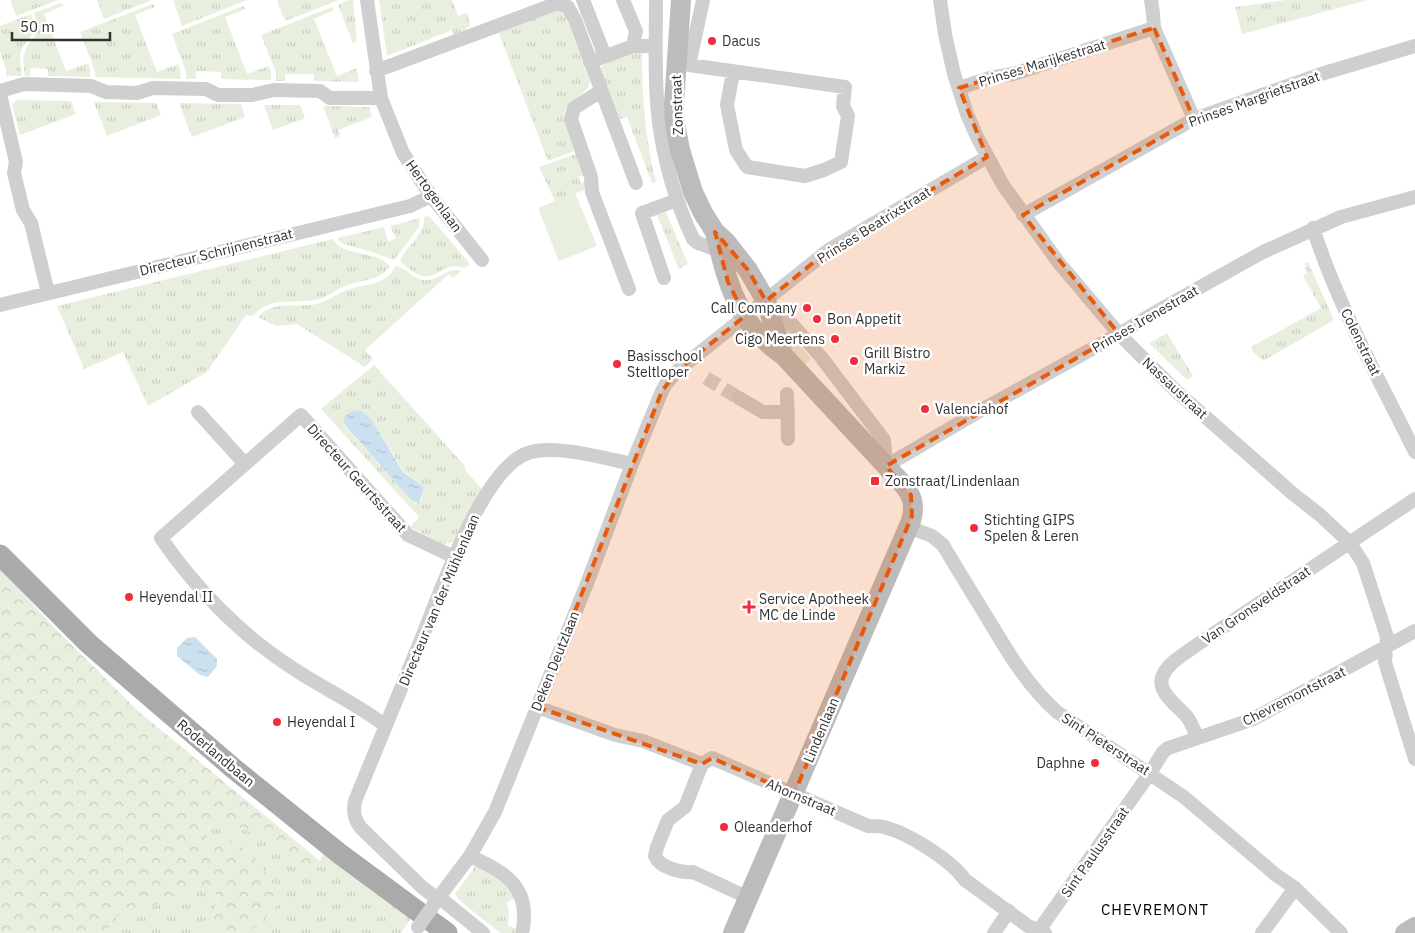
<svg xmlns="http://www.w3.org/2000/svg" width="1415" height="933" font-family="'IBM Plex Sans',sans-serif">
<style>
.grass{fill:url(#grass-tufts);fill-rule:evenodd}
.forest{fill:url(#forest-crowns)}
.garden{fill:#e8efdf}
.water{fill:url(#water-ripples)}
.lines{fill:none;stroke-linecap:round;stroke-linejoin:round}
.street-tunnel{stroke:#d6d6d6;stroke-width:14;stroke-dasharray:14 7;stroke-linecap:butt}
.street{stroke:#cfcfcf;stroke-width:14}
.secondary{stroke:#bcbcbc;stroke-width:20}
.primary{stroke:#aaa;stroke-width:21}
.street-bridge{stroke:#cfcfcf;stroke-width:14}
.marked{fill:#e8590c;fill-opacity:0.2;stroke:#e8590c;stroke-width:4;stroke-dasharray:10 6;stroke-linejoin:round}
.poi-dot{fill:#ef2d3c;stroke:#fff;stroke-width:2}
.labels{text-anchor:middle;dominant-baseline:central;stroke-width:5;stroke-linejoin:round;paint-order:stroke}
.poi-label{font-size:14px;fill:#323232;stroke:#fff;text-anchor:start}
.street-label{font-size:14px;fill:#323232;stroke:#fff}
.neighbourhood-label{font-size:15px;letter-spacing:1px;fill:#000;stroke:#fff}
</style>
<defs>
<pattern id="grass-tufts" width="24" height="20" patternUnits="userSpaceOnUse" patternTransform="scale(1.25)"><rect width="24" height="20" fill="#e8efdf"/><path d="M3 7l-1-3M5 7V3M7 7l1-3M15 17l-1-3M17 17v-4M19 17l1-3" fill="none" stroke="#c7cdc0"/></pattern>
<pattern id="forest-crowns" width="20" height="18" patternUnits="userSpaceOnUse" patternTransform="scale(1.25)"><rect width="20" height="18" fill="#e8efdf"/><path d="M2 6a3 3 0 1 1 6 0M12 15a3 3 0 1 1 6 0" fill="none" stroke="#c7cdc0"/></pattern>
<pattern id="water-ripples" width="26" height="14" patternUnits="userSpaceOnUse" patternTransform="scale(1.25)"><rect width="26" height="14" fill="#cbe1ef"/><path d="M2 4q2-2 4 0t4 0M15 11q2-2 4 0t4 0" fill="none" stroke="#afc2cd"/></pattern>
</defs>
<rect width="100%" height="100%" fill="#fff"/>
<path class="grass" d="M10 0H58L16 16Z
M97 0H152L104 19Z
M173 0H247L182 26Z
M277 0H339L285 21Z
M349 0H353L357 41 353 43 338 5Z
M379 0H452L458 16 467 13 470 25 464 31 454 35 452 30 387 56Z
M1286 0H1368L1242 34 1235 7Z
M61 3 63 6 44 14 66 71 88 63 90 69V77L48 76V69L31 68 30 76H25C24 68 22 58 25 51 32 35 43 36 34 13Z
M153 4 155 7 135 15 157 72 179 64 181 79 95 77V71L80 32Z
M243 6 245 9 225 17 247 74 269 66 271 71V80L221 79V72L196 71V79H186V72L172 34Z
M332 7 334 10 314 19 337 76 357 68 359 82 314 81V74H285V81H276V73L261 35Z
M557 9 563 12 565 15 590 81 588 88 566 108 564 117 577 150 548 161 498 31Z
M31 14C40 39 27 35 21 51 19 59 21 68 22 76H6V69L0 52V26Z
M632 53H642C642 97 645 139 656 182L652 183 627 117 618 120 600 71C603 59 621 57 632 53Z
M18 100 71 101 76 114 20 135 12 105Z
M94 102 156 103 161 115 107 136Z
M179 103 241 104 245 117 192 137Z
M264 105H300L305 118 273 130Z
M323 106 369 107 372 117 338 130 340 136 335 138Z
M578 153 584 175 578 177 581 183 588 180 587 189 555 201 539 167Z
M666 212 688 264 679 269 657 215Z
M429 216 470 264 465 268C443 261 439 279 423 276 415 275 406 266 400 261 405 247 426 234 424 217Z
M420 218 419 227 394 260 372 252 344 244 338 240V238L384 227 388 242 396 238 390 226Z
M333 239C341 257 379 250 390 267 379 281 361 280 345 286 334 291 326 298 314 300 292 304 269 296 253 316L246 315 207 372 148 406 123 352 84 369 57 306Z
M1308 262 1334 320 1263 361 1253 352 1251 347 1321 308 1303 276 1307 273 1304 268 1306 266 1305 263Z
M396 266C407 268 413 279 424 280 439 282 447 266 461 271L453 278 449 274 365 350 373 359 365 367 297 324 276 326 258 317C274 299 297 309 317 304 327 301 336 295 345 291 358 285 374 286 386 278 390 275 393 270 396 266Z
M777 322 791 327 792 336 811 359 802 367 788 351Z
M1167 333 1193 376 1187 380 1149 343Z
M374 365 464 465 466 471 481 488 482 491 455 542 443 544 410 527 419 517 321 409ZM361 410 372 420 404 472 423 486 424 488 421 501 416 504 412 501 343 424 344 417Z
M220 822 251 831 270 842 306 876 320 861 324 850 411 918 401 933H249L274 909 279 902 207 841 209 825Z
M477 864 494 872 517 898 507 902 509 912 508 926 523 930 522 933H500L459 900 455 894Z
M192 888 207 889 218 895C217 908 209 919 211 933H107L114 916 153 907 171 895Z"/>
<path class="forest" d="M0 568 50 623 138 711 320 861 306 876C283 854 267 835 236 827 225 824 219 822 209 825L207 841 237 843 256 859 279 891V902L274 909 249 933H211C209 919 217 909 218 895L207 889 192 888 171 895 146 911 114 916 107 933H0Z"/>
<path class="garden" d="M575 193 597 246 559 261 538 208Z"/>
<path class="water" d="M361 410 372 420 403 472 423 486 424 488 419 504 412 501 343 423 344 417 352 411Z
M195 637 217 659V666L208 677 200 675 177 656V648L187 638Z"/>
<g class="lines">
<path class="street-tunnel" d="M706 378 739 398"/>
<path class="street" d="M367 0 381 98 403 153 431 196 482 260
M583 0 605 56
M623 0 636 31 633 46
M656 0C656 39 654 84 659 122 664 162 676 202 693 239L698 243 720 251
M703 0 689 65 845 87 843 106 848 116 841 162 824 170 805 176 747 167 736 150 727 105 733 72
M940 0 945 34 954 74 967 114 977 137 1003 185 1059 263 1119 334 1176 391 1292 493 1320 515 1350 543 1363 563 1387 637 1385 662 1415 759
M1151 0 1153 14 1154 28 1194 119
M590 62 633 46H656
M376 71 558 3 568 7 575 20 636 183
M959 88 990 78 1013 74 1154 28
M0 91 24 84 91 86 106 92 137 93 153 88 206 89 218 95H252L274 90 320 91 330 98H381
M601 91 574 108 571 119 591 177 592 192 629 289
M0 94 16 162 14 173 23 210 31 223 48 293
M1023 215 1194 119 1321 74 1415 46
M1313 228C1338 306 1379 379 1415 452
M664 278 642 213 677 200
M0 305 410 206 431 196
M771 315 792 324 821 357 884 440 886 466 978 412 1119 334 1161 309 1263 252 1341 217 1415 197
M787 394 788 439
M739 398 763 412H788
M198 412 245 464
M908 527 932 536 943 545C959 572 975 598 991 624 1010 656 1029 687 1057 712L1184 797 1276 875 1295 888 1341 933
M537 707 615 735 643 741 702 764 712 758 868 826C873 826 879 826 884 827 908 833 951 860 965 880L1028 926 1045 933
M386 726C356 703 322 688 291 667 241 635 195 588 161 538L301 415 408 535 454 557
M1197 738C1194 730 1192 723 1187 717 1178 706 1155 691 1163 675 1169 662 1185 654 1195 646L1415 499
M702 764 685 807 668 820 657 847 655 856C660 868 681 873 693 872L749 898
M470 856C504 872 530 885 523 929
M433 905 470 856 495 812 588 581 632 464
M483 933 445 902 438 899 423 888 361 828C354 819 353 812 355 801 376 749 397 698 418 647 437 602 481 468 528 453 555 444 604 458 632 464L662 391 666 384 678 370 830 249 987 157
M994 933 1009 911
M1037 933 1150 773 1163 752 1168 748 1253 719 1415 631
M1262 933 1295 888"/>
<path class="secondary" d="M681 0 674 104 675 124 680 150 693 192 703 213 715 232 726 242 748 270 766 301 783 355
M715 232C727 282 737 324 783 355L900 481C912 494 916 504 911 521L733 933
M1405 933 1415 927"/>
<path class="primary" d="M0 555 89 644 233 768 340 854 447 933"/>
<path class="street-bridge" d="M418 927 433 906"/>
</g>
<path class="marked" d="M1154 28 1194 119 1023 215 1119 334 886 466 911 495 912 516 794 794 712 758 702 764 537 707 662 391 678 370 745 316 728 282 715 232 748 270 766 301 830 249 987 157 959 88Z"/>
<g class="poi-dot">
<circle cx="712" cy="41" r="5"/>
<circle cx="807" cy="308" r="5"/>
<circle cx="817" cy="319" r="5"/>
<circle cx="835" cy="339" r="5"/>
<circle cx="854" cy="361" r="5"/>
<circle cx="617" cy="364" r="5"/>
<circle cx="925" cy="409" r="5"/>
<rect x="870" y="476" width="10" height="10" rx="2.5"/>
<circle cx="974" cy="528" r="5"/>
<circle cx="129" cy="597" r="5"/>
<path d="M746.5 599.5h5v5h5v5h-5v5h-5v-5h-5v-5h5z"/>
<circle cx="277" cy="722" r="5"/>
<circle cx="1095" cy="763" r="5"/>
<circle cx="724" cy="827" r="5"/>
</g>
<g class="labels">
<g class="poi-label">
<text x="722" y="41">Dacus</text>
<text x="797" y="308" text-anchor="end">Call Company</text>
<text x="827" y="319">Bon Appetit</text>
<text x="825" y="339" text-anchor="end">Cigo Meertens</text>
<text x="864" y="353">Grill Bistro<tspan x="864" dy="16">Markiz</tspan></text>
<text x="627" y="356">Basisschool<tspan x="627" dy="16">Steltloper</tspan></text>
<text x="935" y="409">Valenciahof</text>
<text x="885" y="481">Zonstraat/Lindenlaan</text>
<text x="984" y="520">Stichting GIPS<tspan x="984" dy="16">Spelen &amp; Leren</tspan></text>
<text x="139" y="597">Heyendal II</text>
<text x="759" y="599">Service Apotheek<tspan x="759" dy="16">MC de Linde</tspan></text>
<text x="287" y="722">Heyendal I</text>
<text x="1085" y="763" text-anchor="end">Daphne</text>
<text x="734" y="827">Oleanderhof</text>
</g>
<g class="street-label">
<text transform="translate(1042 63) rotate(-17)">Prinses Marijkestraat</text>
<text transform="translate(1254 99) rotate(-20)">Prinses Margrietstraat</text>
<text transform="translate(677 105) rotate(-92)">Zonstraat</text>
<text transform="translate(434 196) rotate(54)">Hertogenlaan</text>
<text transform="translate(874 225) rotate(-32)">Prinses Beatrixstraat</text>
<text transform="translate(216 252) rotate(-14)">Directeur Schrijnenstraat</text>
<text transform="translate(1145 319) rotate(-30)">Prinses Irenestraat</text>
<text transform="translate(1361 342) rotate(64)">Colenstraat</text>
<text transform="translate(1175 388) rotate(43)">Nassaustraat</text>
<text transform="translate(357 478) rotate(48)">Directeur Geurtsstraat</text>
<text transform="translate(439 600) rotate(-67)">Directeur van der Mühlenlaan</text>
<text transform="translate(1256 605) rotate(-34)">Van Gronsveldstraat</text>
<text transform="translate(555 661) rotate(-68)">Deken Deutzlaan</text>
<text transform="translate(1294 696) rotate(-27)">Chevremontstraat</text>
<text transform="translate(821 730) rotate(-67)">Lindenlaan</text>
<text transform="translate(1106 744) rotate(33)">Sint Pieterstraat</text>
<text transform="translate(216 753) rotate(40)">Roderlandbaan</text>
<text transform="translate(801 797) rotate(23)">Ahornstraat</text>
<text transform="translate(1095 852) rotate(-55)">Sint Paulusstraat</text>
</g>
<g class="neighbourhood-label">
<text x="1155" y="909">CHEVREMONT</text>
</g>
</g>
<path d="M12 32v8h98v-8" fill="none" stroke="#323232" stroke-width="2.5"/>
<text x="20" y="32" font-size="15" fill="#323232" stroke="#ffffff" stroke-width="4" paint-order="stroke">50 m</text>
</svg>
